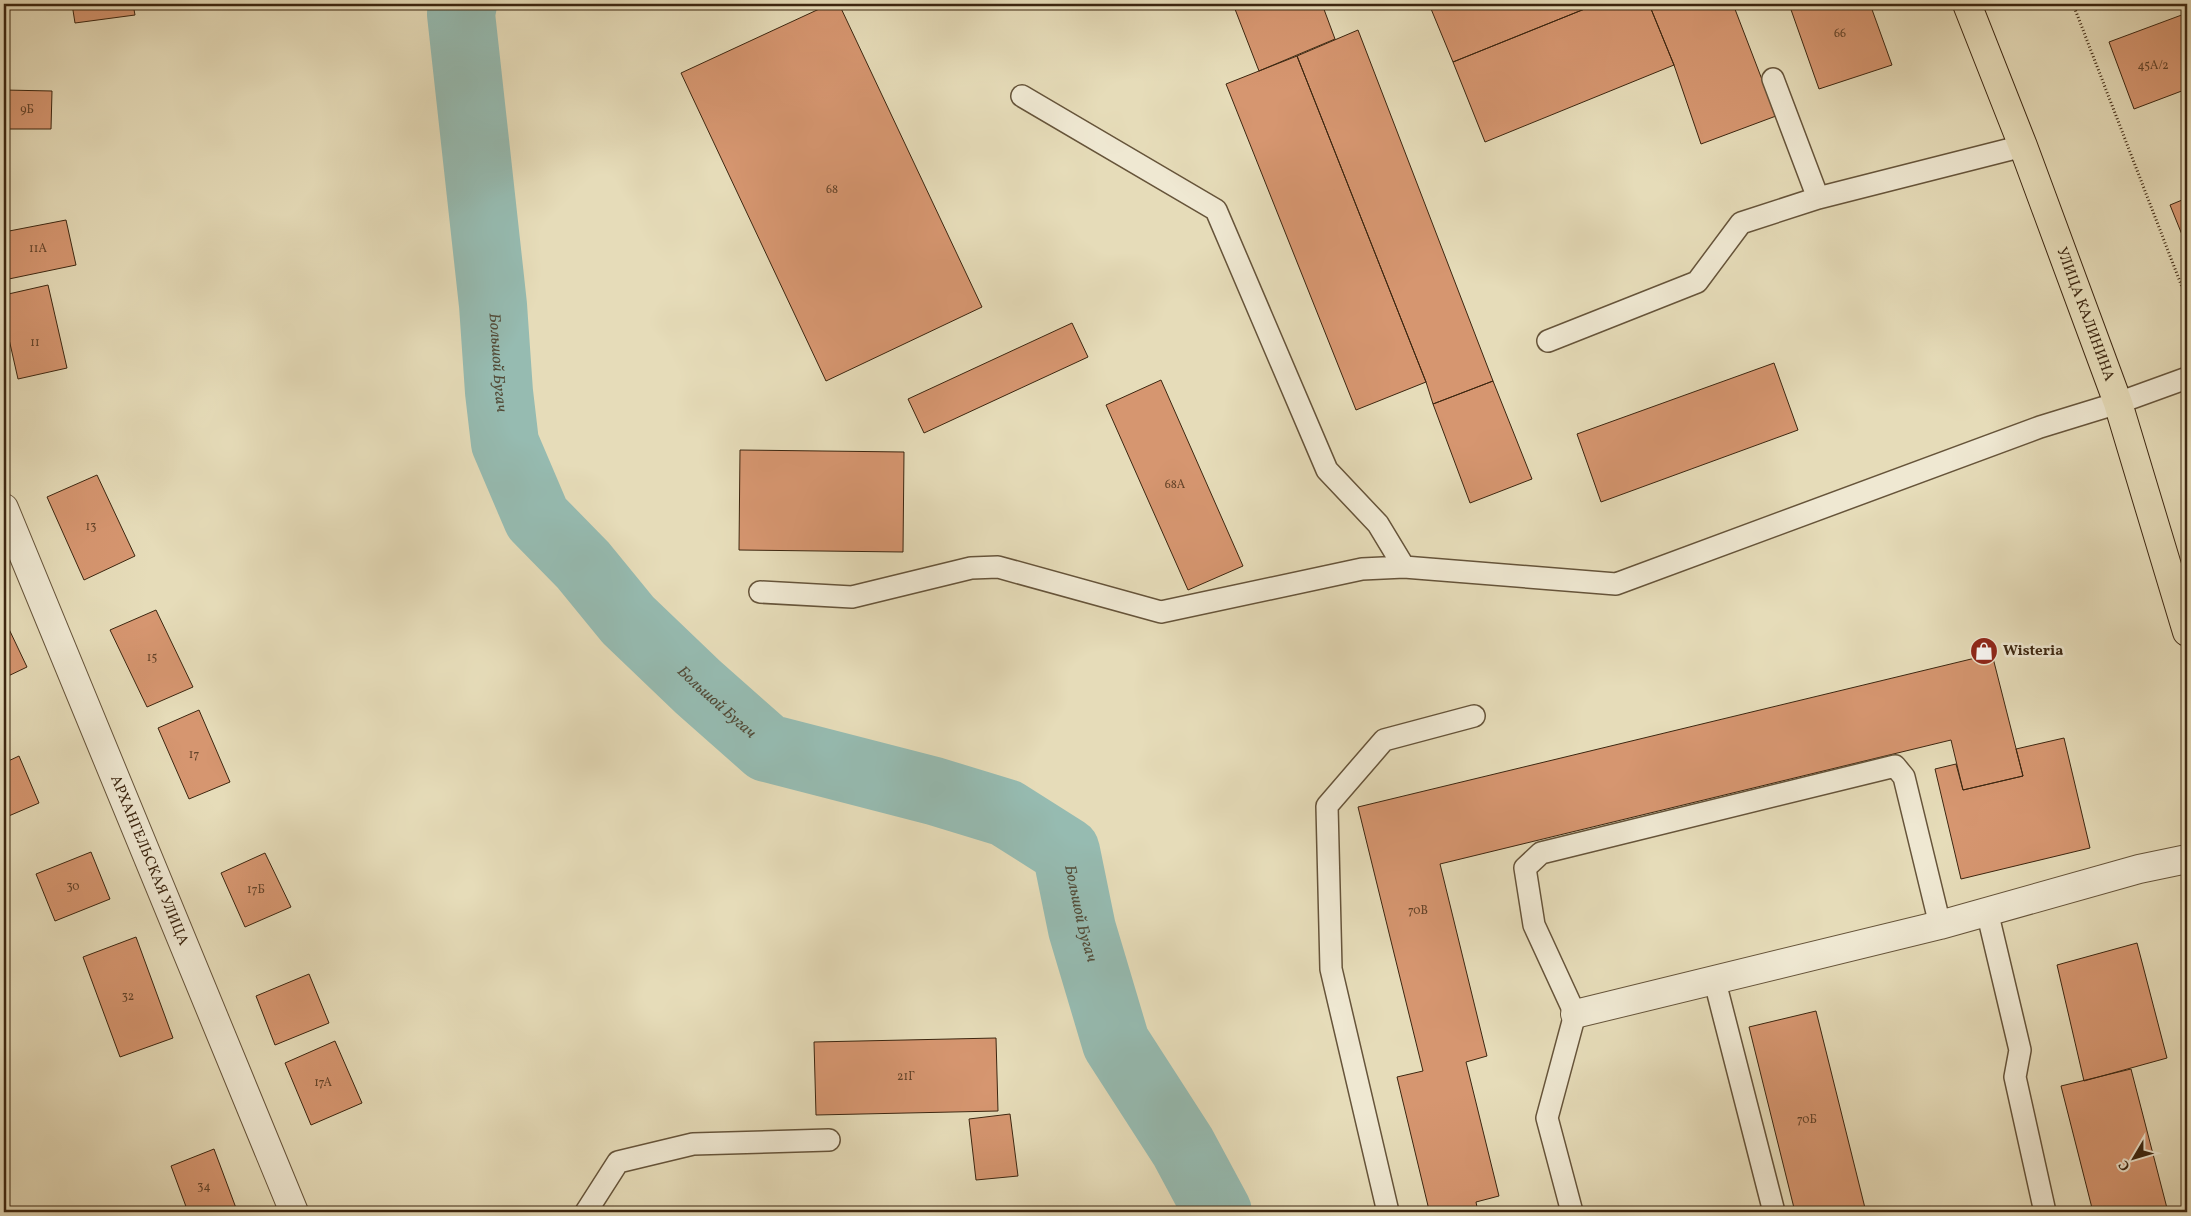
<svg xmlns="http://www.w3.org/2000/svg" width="2191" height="1216" font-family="Vollkorn,serif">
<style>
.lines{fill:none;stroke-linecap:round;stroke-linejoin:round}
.river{stroke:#96bbb1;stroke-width:68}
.building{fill:#d69670;stroke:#3c2610}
.lane-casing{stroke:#66543a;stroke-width:24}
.street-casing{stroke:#66543a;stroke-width:30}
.primary-casing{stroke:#3c2610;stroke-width:30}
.path{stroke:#3c2610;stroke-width:3;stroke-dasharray:1 2.5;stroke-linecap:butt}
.lane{stroke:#efe8d2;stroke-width:21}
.street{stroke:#efe8d2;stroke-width:28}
.primary{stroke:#e6dcb9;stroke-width:28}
.labels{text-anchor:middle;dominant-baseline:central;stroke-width:5;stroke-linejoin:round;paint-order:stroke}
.number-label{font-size:12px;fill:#624228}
.street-label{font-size:15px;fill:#3c2610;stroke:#efe8d2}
.poi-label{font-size:15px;font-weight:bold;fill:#3c2610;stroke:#efe8d2;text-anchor:start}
.water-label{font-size:16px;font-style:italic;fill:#524b38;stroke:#efe8d2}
</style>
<rect width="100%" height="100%" fill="#e6dcb9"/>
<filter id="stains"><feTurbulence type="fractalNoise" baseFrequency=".004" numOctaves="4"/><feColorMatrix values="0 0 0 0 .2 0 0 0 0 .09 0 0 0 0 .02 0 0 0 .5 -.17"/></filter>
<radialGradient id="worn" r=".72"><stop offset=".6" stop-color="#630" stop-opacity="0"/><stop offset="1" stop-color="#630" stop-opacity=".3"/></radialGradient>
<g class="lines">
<path class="river" id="s1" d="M463 4 461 14 493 305 499 392 505 443 537 518 583 565 628 620 698 687 767 748 934 791 1006 813 1066 851 1082 929 1116 1043 1183 1147 1218 1212"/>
</g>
<path class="building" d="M72 4H133L135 15 75 23Z
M830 4H839L982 307 826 381 681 73Z
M1233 4H1322L1335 39 1259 71Z
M1429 4H1597L1453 62Z
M1597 4H1649L1674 65 1485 142 1453 62Z
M1649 4H1733L1776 116 1701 144 1674 65Z
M1789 4H1870L1892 65 1819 89Z
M2187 13V89L2134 109 2109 42Z
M1358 30 1493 381 1433 404 1426 382 1297 56Z
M1297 56 1426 382 1356 410 1226 84Z
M4 90 52 91 51 129H4Z
M2187 198V247L2170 205Z
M66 220 76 265 4 280V232Z
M48 285 67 368 18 379 4 317V295Z
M1072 323 1088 357 924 433 908 399Z
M1774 363 1798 430 1601 502 1577 434Z
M1161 380 1243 566 1188 590 1106 405Z
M1493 381 1532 479 1470 503 1433 404Z
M740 450 904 452 903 552 739 550Z
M97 475 135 556 84 580 47 497Z
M156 610 193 687 147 707 110 630Z
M8 627 27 667 4 678V629Z
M1992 654 2023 776 1963 790 1951 740 1440 864 1487 1056 1466 1062 1499 1196 1476 1202 1478 1212H1417L1429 1210 1397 1077 1423 1071 1358 807Z
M199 710 230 782 189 799 158 728Z
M2064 738 2090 848 1961 879 1935 769 1956 764 1963 790 2023 776 2016 749Z
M19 756 39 803 4 818V763Z
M91 852 110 899 55 921 36 874Z
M265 853 291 907 245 927 221 873Z
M136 937 173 1038 120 1057 83 957Z
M2137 943 2167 1058 2084 1081 2057 965Z
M309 974 329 1023 275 1045 256 996Z
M1816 1011 1866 1212H1795L1749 1027Z
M996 1038 998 1111 816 1115 814 1042Z
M335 1041 362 1103 311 1125 285 1063Z
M2131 1069 2168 1212H2093L2061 1086Z
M1010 1114 1018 1176 976 1180 969 1119Z
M214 1149 236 1208 226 1212H188L171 1166Z
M621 1209 655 1212H621Z"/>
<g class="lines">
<g class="lane-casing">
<path id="lane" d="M1773 79 1818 198
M1022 96 1216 210 1327 470 1378 524 1404 567 1616 584 2040 427 2118 403 2187 378
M1548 341 1697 282 1741 223 1818 198 2023 146
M760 592 852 597 971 568 998 567 1161 612 1362 569 1404 567
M1987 911 2020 1050 2015 1077 2045 1212
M1714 978 1774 1212
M586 1212 618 1162 693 1144 829 1140
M1388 1212 1331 969 1327 806 1384 740 1474 716
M1572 1212 1547 1118 1575 1014 1534 925 1525 868 1541 853 1895 766 1904 777 1940 925"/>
</g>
<g class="street-casing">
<g id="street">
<path id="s2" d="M4 508 294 1212"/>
<path d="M1575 1014 1940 925 2139 869 2187 859"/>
</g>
</g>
<g class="primary-casing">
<g id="primary">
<path id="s3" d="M1967 4 2023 146 2118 403 2187 632"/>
</g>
</g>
<path class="path" d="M2073 4 2187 300"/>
<use href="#lane" class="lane"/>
<use href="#street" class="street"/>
<use href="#primary" class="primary"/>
</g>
<defs>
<g id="shop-disc" transform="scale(1.4375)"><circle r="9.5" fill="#8f2418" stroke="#efe8d2"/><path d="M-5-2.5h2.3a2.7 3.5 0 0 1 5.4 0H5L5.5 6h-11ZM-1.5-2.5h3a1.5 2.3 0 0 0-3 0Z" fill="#fff"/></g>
</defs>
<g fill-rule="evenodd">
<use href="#shop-disc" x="1984" y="651"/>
</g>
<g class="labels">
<g class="number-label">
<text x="1840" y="34">66</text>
<text x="2153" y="66">45А/2</text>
<text x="27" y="110">9Б</text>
<text x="832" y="190">68</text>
<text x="38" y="249">11А</text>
<text x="35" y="343">11</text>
<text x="1175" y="485">68А</text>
<text x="91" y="527">13</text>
<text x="152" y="658">15</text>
<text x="194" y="755">17</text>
<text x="73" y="887">30</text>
<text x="256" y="890">17Б</text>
<text x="1418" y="911">70В</text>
<text x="128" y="997">32</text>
<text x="906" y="1077">21Г</text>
<text x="323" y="1083">17А</text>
<text x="1807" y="1120">70Б</text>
<text x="204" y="1187">34</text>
</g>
<g class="street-label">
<text stroke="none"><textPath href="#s3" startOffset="332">УЛИЦА КАЛИНИНА</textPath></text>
<text stroke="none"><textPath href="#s2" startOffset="381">АРХАНГЕЛЬСКАЯ УЛИЦА</textPath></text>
</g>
<g class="poi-label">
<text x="2003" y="651">Wisteria</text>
</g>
<g class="water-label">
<text stroke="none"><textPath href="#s1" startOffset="361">Большой Бугач</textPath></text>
<text stroke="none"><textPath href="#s1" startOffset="781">Большой Бугач</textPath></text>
<text stroke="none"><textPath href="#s1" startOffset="1232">Большой Бугач</textPath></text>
</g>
</g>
<rect width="2191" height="1216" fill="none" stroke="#e6dcb9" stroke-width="20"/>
<rect x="5" y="5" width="2181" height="1206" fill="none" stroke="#3c2610" stroke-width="2.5"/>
<rect x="10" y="10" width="2171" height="1196" fill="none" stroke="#3c2610"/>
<g transform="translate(2134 1158) rotate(232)" stroke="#efe8d2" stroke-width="4" paint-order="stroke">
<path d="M0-4L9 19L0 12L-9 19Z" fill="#3c2610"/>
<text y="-8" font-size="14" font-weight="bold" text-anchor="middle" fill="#3c2610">С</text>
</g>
<rect width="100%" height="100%" filter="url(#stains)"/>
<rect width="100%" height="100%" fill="url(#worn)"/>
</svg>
